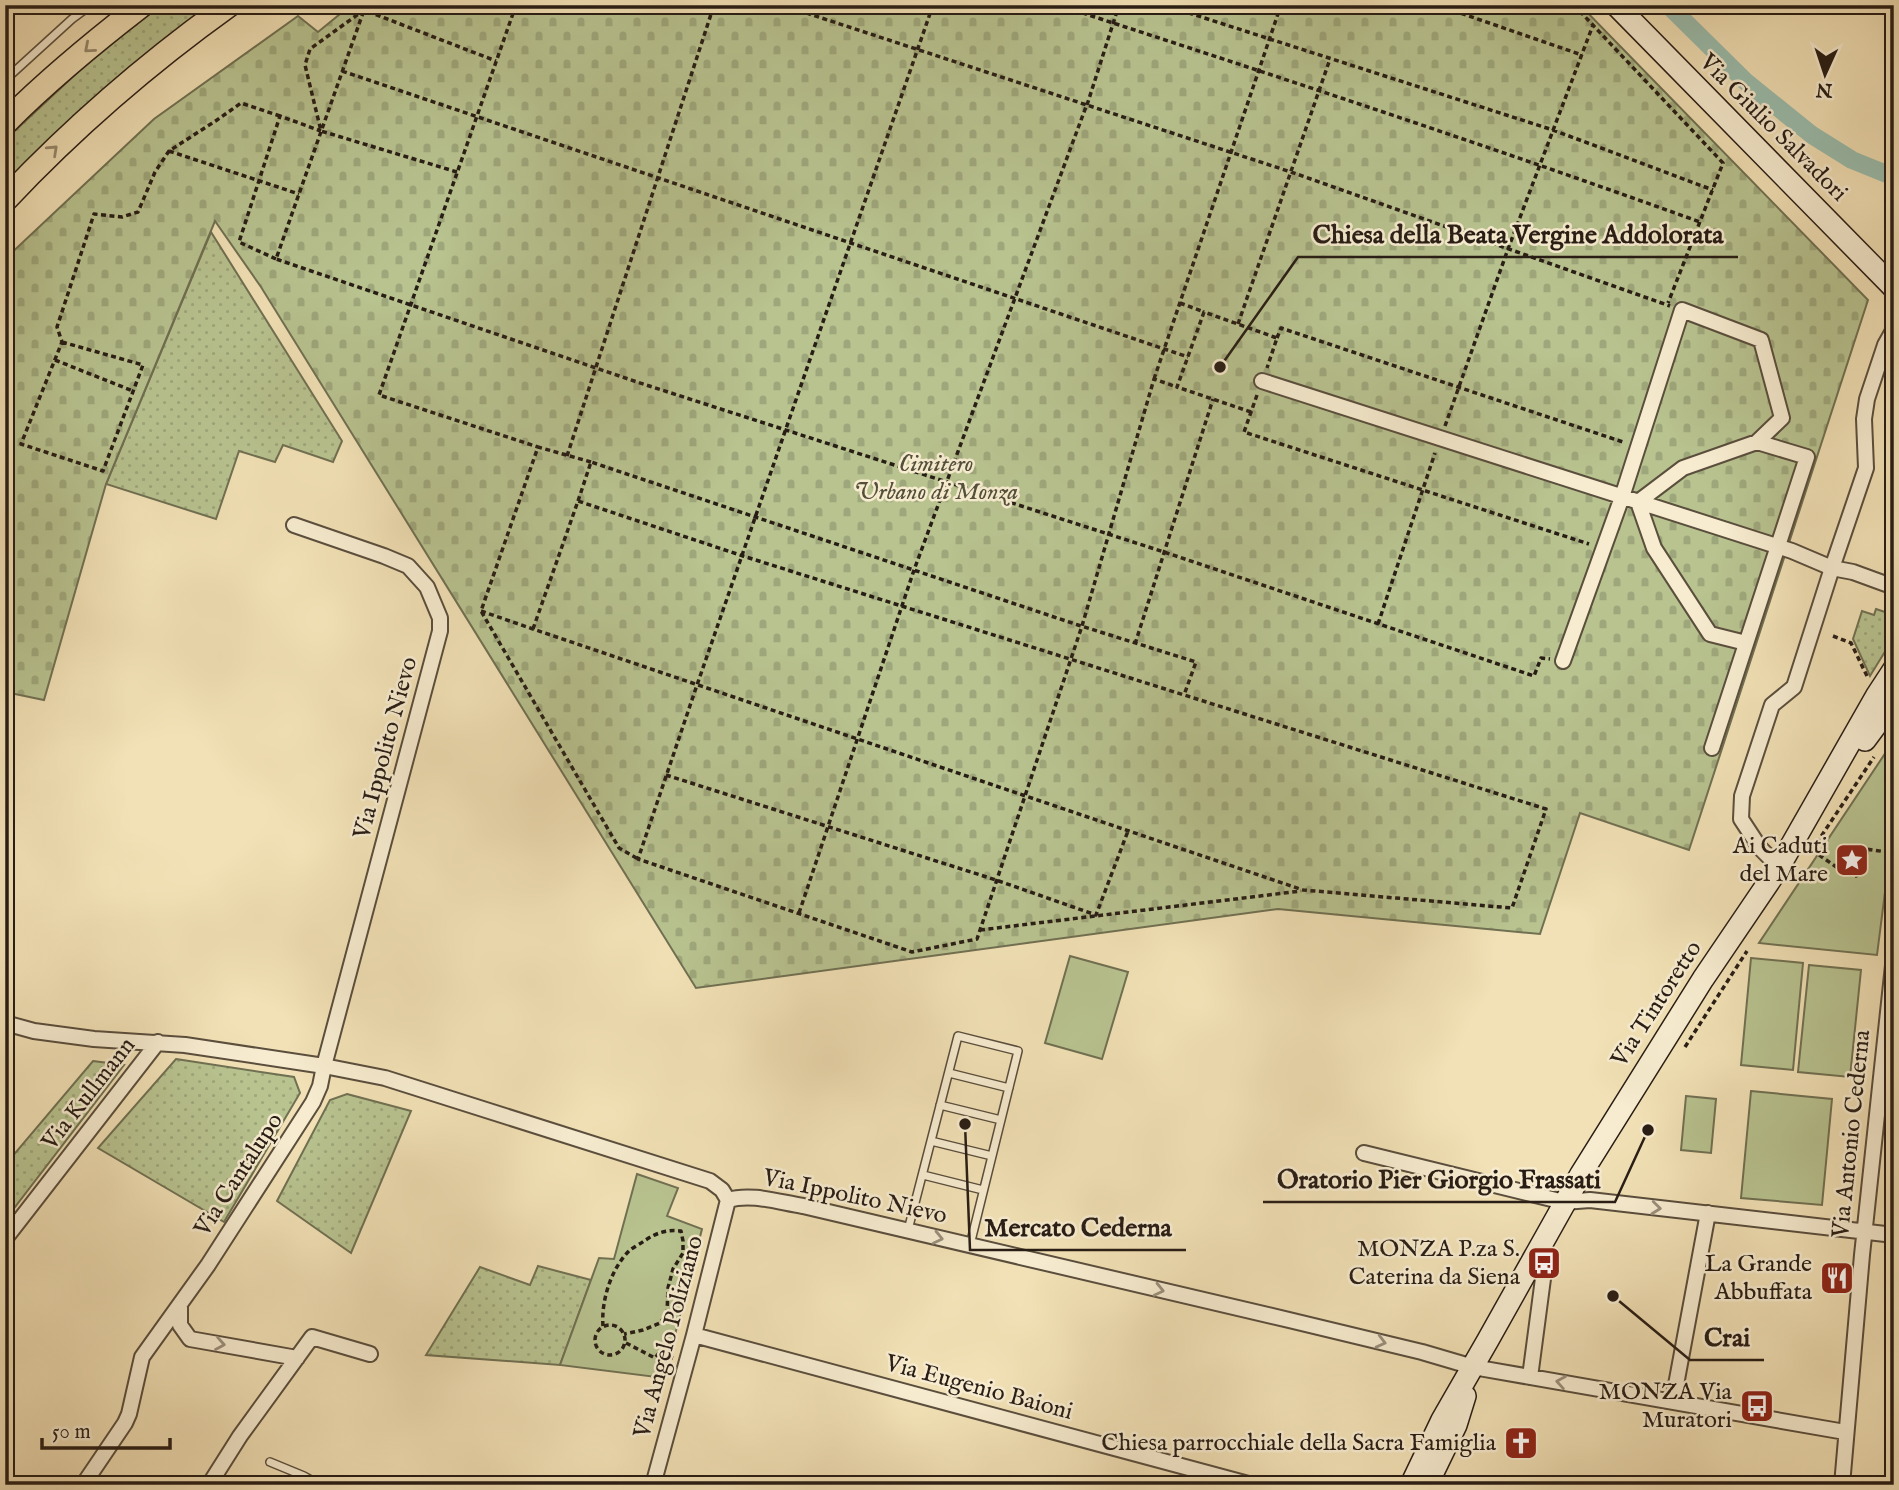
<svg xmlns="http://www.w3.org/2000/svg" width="1899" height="1490" font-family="'IM FELL English',serif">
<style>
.grass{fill:url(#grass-dots);stroke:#707052;stroke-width:2}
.cemetery{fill:url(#cemetery-stones);stroke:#707052;stroke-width:2}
.park{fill:#b8c390;stroke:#707052;stroke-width:2}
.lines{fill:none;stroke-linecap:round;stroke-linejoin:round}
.canal{stroke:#9bbeae;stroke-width:18}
.lane-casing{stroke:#5a4e3d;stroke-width:10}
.street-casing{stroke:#5a4e3d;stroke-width:18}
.secondary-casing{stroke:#281d15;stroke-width:24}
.primary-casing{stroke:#281d15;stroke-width:26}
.path{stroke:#281d15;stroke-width:3.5;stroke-dasharray:5 3.5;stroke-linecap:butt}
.lane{stroke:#f7ecd0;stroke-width:7}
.street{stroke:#f7ecd0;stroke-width:14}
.secondary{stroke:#f7ecd0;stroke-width:21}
.primary{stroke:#f2e1b6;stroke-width:23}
.oneway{stroke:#97896e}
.oneway2{stroke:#9a8f7c}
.labels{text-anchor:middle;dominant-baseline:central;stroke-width:5;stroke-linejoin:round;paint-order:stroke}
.street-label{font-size:24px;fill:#281d15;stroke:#f7ecd0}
.park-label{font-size:24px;font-style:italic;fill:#534f3a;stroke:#f7ecd0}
.poi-label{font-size:24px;fill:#281d15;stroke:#f7ecd0;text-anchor:end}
.leader{fill:none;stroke:#281d15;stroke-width:2.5}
.callout-dot{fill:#281d15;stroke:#f7ecd0;stroke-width:2.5}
.callout-label{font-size:26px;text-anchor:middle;font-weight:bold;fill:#281d15;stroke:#f7ecd0;stroke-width:5;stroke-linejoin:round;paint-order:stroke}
</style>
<defs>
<pattern id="grass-dots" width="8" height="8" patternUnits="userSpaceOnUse" patternTransform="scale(1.75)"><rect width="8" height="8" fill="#b8c390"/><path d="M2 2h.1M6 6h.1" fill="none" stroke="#9ea77b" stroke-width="1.8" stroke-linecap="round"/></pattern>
<pattern id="cemetery-stones" width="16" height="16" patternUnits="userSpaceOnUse" patternTransform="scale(1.75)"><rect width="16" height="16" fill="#b8c390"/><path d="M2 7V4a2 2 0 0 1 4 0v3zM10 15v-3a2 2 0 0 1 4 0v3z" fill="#9ea77b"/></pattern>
</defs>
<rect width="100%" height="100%" fill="#f2e1b6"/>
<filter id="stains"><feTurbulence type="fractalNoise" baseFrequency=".00286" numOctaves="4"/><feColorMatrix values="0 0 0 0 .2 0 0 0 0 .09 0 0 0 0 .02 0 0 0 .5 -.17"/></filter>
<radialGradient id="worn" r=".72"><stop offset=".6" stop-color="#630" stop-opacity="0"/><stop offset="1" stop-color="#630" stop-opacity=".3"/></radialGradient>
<path class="grass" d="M161 5H216L5 188V140L94 57Z
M211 232 342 441 333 462 283 445 275 462 239 451 216 519 106 484Z
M1876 609 1894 615V637L1870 676 1853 639 1862 611 1874 615Z
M176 1059 294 1077 300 1093 224 1222 98 1148Z
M93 1061 124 1065 5 1220V1165Z
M347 1094 411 1111 351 1253 277 1201 330 1100Z
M538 1266 591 1280 560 1365 426 1355 480 1267 530 1285Z"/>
<path class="cemetery" d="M351 5H1580L1868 300 1689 850 1580 813 1540 934 1278 909 696 988 261 287 215 221 106 484 44 700 5 692V259L154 119 298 16 318 32Z"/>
<path class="park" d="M1894 740V822L1877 955 1759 943Z
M1070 956 1128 972 1102 1059 1045 1043Z
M1751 958 1803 963 1793 1070 1741 1065Z
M1809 965 1861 970 1850 1077 1798 1072Z
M1751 1091 1832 1099 1822 1205 1741 1198Z
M1686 1096 1716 1099 1711 1153 1681 1150Z
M637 1174 678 1188 667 1216 702 1229 664 1378 560 1365 599 1258 614 1259Z"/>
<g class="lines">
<path class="canal" d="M1668 5 1745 81 1812 135 1852 160 1894 177"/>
<g class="lane-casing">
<path id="lane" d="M5 80 72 19 91 5
M949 1073 1009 1088
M940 1105 1001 1120
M931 1141 992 1156
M923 1175 983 1190
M908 1230 958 1036 1018 1051 970 1245
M270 1462 304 1476 320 1485"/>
</g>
<g class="street-casing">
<path id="street" d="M1894 329 1885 345 1867 399 1864 419 1866 468 1832 568 1853 572 1894 587
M1262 381 1792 551 1832 568 1794 687 1772 705 1742 796 1741 819 1760 848 1779 867
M1563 661 1622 497 1682 310 1761 340 1782 418 1757 442
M1712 748 1807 457 1757 442 1683 468 1638 502 1654 548 1710 634 1746 643
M5 1023 34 1031 94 1039 185 1045 324 1066 385 1078 710 1181 722 1190 728 1200
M1364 1153 1564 1202 1590 1200 1894 1235
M728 1200C751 1193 778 1202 803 1206L1289 1320 1422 1352 1473 1367 1845 1432
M5 1239 158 1042
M180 1304V1325L190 1339 297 1358
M694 1335 1252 1485
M1530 1377 1544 1271 1534 1257
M1673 1401 1708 1213
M83 1485 125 1423 129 1414 142 1357 208 1265 313 1102 320 1086 324 1066 440 631V618L427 587 408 566 384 556 294 525
M209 1485 240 1436 312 1337 370 1354
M653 1485 694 1335 728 1200
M1842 1485 1862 1255 1894 956"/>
</g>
<g class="secondary-casing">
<path id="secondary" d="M1616 5 1894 288
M1865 740 1894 701
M1411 1485 1442 1420 1488 1340 1581 1174 1703 979 1779 867 1877 695 1894 669
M1427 1485 1456 1425 1465 1396"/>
</g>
<g class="primary-casing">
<path id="primary" d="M5 123C47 81 94 42 142 5
M5 200C73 128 148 63 229 5"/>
</g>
<path class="path" d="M369 5 364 10 276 259 637 382 1164 552 1534 676 1541 658 1550 659
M516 5 379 395 538 447
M782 5 1291 172 1670 306
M933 5 697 685 638 859 912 952 977 939 1082 626 1154 379 1177 387
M1058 5C1273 75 1487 145 1700 222
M1164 5 1553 130 1713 190
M1437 5 1582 55
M1574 5 1723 163 1668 303
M342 71 1188 357
M1087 105 1119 5
M169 151 299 194
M457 172 321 131 305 65 310 49 364 10 496 61
M276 259 239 242 280 116 321 131
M1180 303 1204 312
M1238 324 1330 59
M1277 338 1281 328 1623 442
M62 342 143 365 103 471 21 444 62 342 57 327 94 214 122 217 138 212 155 172 169 151 217 120 241 103 280 116
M55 360 133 391
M1154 379 1281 5
M1257 395 1244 432 1589 544
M1894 410 1892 426 1894 432
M1251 412 1177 387 1204 312 1277 338 1267 368
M1445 426 1508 249 1593 25
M567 456 714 5
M591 462 538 447 481 611 619 848 638 859
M578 501 591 462 1078 625 1196 662 1184 695
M1894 537C1890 548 1884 559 1894 568
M481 611 533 629 1303 890 1512 908 1546 809 743 556 578 501 533 629
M1378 624 1435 453
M1833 636 1851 643 1867 676
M1135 644 1213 399
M666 775 996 880 1096 915 1128 831
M1812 850 1874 757
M1812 850 1845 873 1856 876 1862 872 1868 848
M1836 867 1845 850 1852 847 1894 853
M799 913 914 570 1087 104
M980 930 1301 891
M1685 1047 1747 951
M595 1340a15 15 0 1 1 30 0a15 15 0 1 1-30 0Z
M603 1326C601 1301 611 1268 630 1250 634 1247 640 1244 644 1241 656 1233 667 1229 681 1231L683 1241V1253L673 1269 668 1288 667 1314 660 1323 643 1330 624 1334
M626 1343 655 1358 659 1353 673 1358"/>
<use href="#lane" class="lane"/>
<use href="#street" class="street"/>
<use href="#secondary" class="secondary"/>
<use href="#primary" class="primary"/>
</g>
<defs><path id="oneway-chevron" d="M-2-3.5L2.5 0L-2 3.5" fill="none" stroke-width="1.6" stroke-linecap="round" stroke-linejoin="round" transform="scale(1.75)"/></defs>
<g class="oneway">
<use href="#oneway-chevron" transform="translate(89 48) rotate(139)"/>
<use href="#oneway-chevron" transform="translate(53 150) rotate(-43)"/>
</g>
<g class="oneway2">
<use href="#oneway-chevron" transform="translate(1656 1208) rotate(6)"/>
<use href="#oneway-chevron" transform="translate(938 1238) rotate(13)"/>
<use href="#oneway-chevron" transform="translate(1159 1290) rotate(13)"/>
<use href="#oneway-chevron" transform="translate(1381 1342) rotate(14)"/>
<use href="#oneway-chevron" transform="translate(220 1344) rotate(10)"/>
<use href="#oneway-chevron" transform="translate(1561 1382) rotate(-170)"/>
</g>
<defs>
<g id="sight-square" transform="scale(1.75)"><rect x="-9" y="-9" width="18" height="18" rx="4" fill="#8f2418" stroke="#f7ecd0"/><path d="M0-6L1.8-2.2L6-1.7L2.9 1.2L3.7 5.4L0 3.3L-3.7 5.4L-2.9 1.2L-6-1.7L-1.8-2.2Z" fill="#fff"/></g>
<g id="bus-square" transform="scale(1.75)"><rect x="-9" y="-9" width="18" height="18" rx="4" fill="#8f2418" stroke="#f7ecd0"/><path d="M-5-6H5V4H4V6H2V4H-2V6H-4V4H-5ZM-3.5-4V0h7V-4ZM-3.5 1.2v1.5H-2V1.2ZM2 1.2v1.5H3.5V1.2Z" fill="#fff"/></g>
<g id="restaurant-square" transform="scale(1.75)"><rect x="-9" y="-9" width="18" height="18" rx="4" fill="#8f2418" stroke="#f7ecd0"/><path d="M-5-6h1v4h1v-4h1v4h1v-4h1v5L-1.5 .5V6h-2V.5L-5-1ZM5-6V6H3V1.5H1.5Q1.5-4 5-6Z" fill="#fff"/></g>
<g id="church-square" transform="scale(1.75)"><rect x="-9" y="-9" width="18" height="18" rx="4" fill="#8f2418" stroke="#f7ecd0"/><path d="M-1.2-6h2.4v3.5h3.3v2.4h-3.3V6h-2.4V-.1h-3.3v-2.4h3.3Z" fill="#fff"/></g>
</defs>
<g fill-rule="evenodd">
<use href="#sight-square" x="1852" y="860"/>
<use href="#bus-square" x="1544" y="1263"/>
<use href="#restaurant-square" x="1837" y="1278"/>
<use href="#bus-square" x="1757" y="1406"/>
<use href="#church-square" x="1521" y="1443"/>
</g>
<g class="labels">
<g class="street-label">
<text transform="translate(1773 128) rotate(45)">Via Giulio Salvadori</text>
<text transform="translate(386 748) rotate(-75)">Via Ippolito Nievo</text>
<text transform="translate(1657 1004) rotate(-57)">Via Tintoretto</text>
<text transform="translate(89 1094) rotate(-52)">Via Kullmann</text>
<text transform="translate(1852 1134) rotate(-84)">Via Antonio Cederna</text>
<text transform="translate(239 1175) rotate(-57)">Via Cantalupo</text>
<text transform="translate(855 1197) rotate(12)">Via Ippolito Nievo</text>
<text transform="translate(669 1337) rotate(-75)">Via Angelo Poliziano</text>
<text transform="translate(979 1388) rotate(15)">Via Eugenio Baioni</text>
</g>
<g class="park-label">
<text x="936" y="464">Cimitero<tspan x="936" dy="28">Urbano di Monza</tspan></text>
</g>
<g class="poi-label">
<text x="1828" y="846">Ai Caduti<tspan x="1828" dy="28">del Mare</tspan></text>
<text x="1520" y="1249">MONZA P.za S.<tspan x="1520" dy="28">Caterina da Siena</tspan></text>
<text x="1812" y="1264">La Grande<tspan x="1812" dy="28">Abbuffata</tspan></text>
<text x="1732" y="1392">MONZA Via<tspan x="1732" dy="28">Muratori</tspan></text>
<text x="1496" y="1443">Chiesa parrocchiale della Sacra Famiglia</text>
</g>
</g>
<path class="leader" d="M1220 367L1298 257H1738M1648 1130L1615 1202H1263M965 1124L970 1250H1186M1613 1296L1690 1360H1764"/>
<g class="callout-dot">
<circle cx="1220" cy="367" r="7"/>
<circle cx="1648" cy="1130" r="7"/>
<circle cx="965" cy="1124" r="7"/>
<circle cx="1613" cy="1296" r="7"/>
</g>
<g class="callout-label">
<text x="1518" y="243">Chiesa della Beata Vergine Addolorata</text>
<text x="1439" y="1188">Oratorio Pier Giorgio Frassati</text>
<text x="1078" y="1236">Mercato Cederna</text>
<text x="1727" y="1346">Crai</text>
</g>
<rect width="1899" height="1490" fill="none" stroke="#f2e1b6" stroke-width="28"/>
<rect x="7" y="7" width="1885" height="1476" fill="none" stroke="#281d15" stroke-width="3.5"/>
<rect x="14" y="14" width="1871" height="1462" fill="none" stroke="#281d15" stroke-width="2"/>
<g transform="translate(1825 74) rotate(183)" stroke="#f7ecd0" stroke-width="5" paint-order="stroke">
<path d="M0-5L12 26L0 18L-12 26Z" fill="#281d15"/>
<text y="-10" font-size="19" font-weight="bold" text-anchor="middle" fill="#281d15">N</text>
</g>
<path d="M42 1438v10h128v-10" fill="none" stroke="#281d15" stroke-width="3.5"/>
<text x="52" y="1438" font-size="21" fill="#281d15" stroke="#f7ecd0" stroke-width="5" paint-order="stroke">50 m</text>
<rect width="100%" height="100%" filter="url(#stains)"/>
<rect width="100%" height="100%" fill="url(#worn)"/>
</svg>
